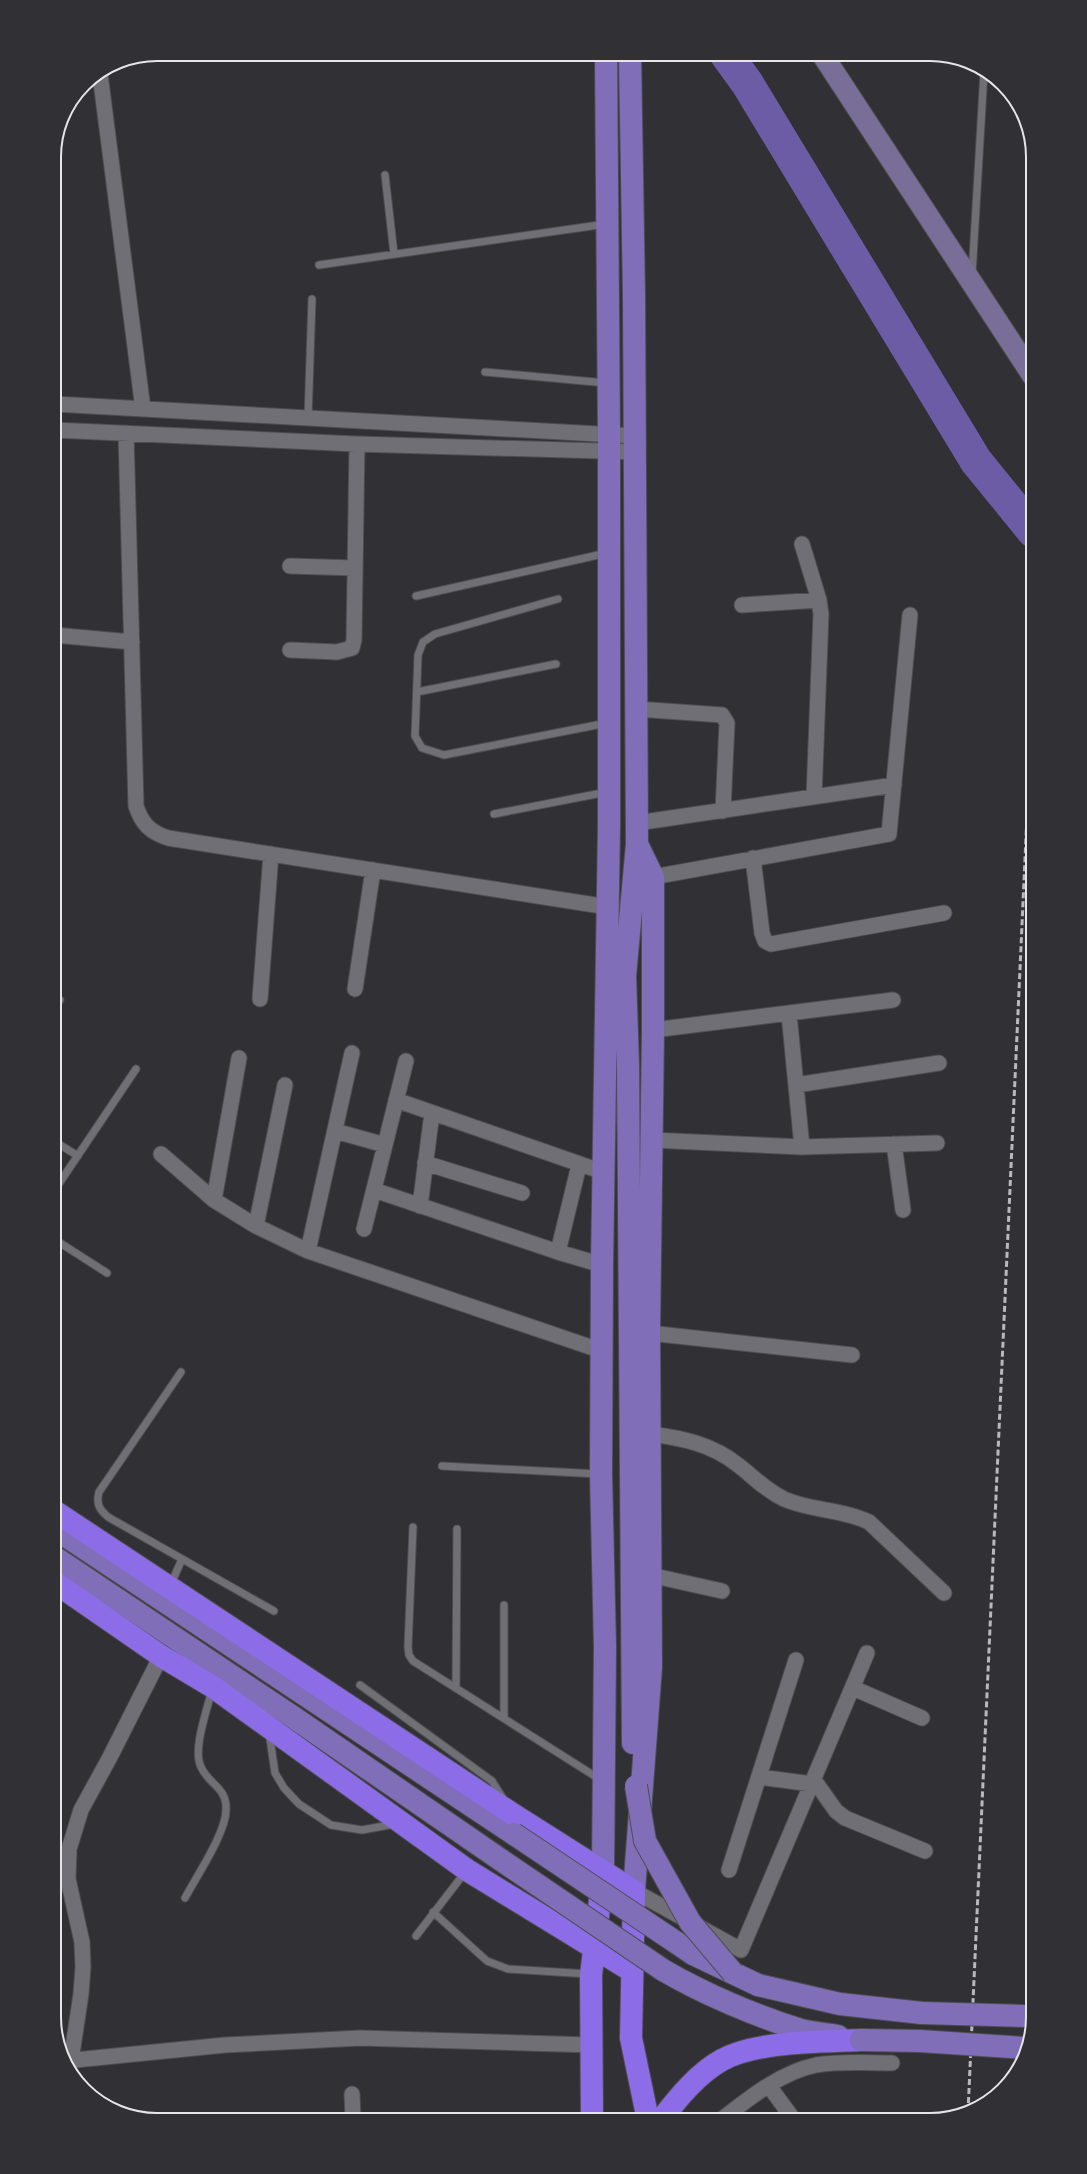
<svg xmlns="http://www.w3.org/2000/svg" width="1087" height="2174" font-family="Mulish,sans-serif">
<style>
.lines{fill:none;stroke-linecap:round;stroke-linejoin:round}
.river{stroke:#6c5ca5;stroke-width:33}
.lane-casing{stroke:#4e4e51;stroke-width:9}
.street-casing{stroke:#4e4e51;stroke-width:17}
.secondary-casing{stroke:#4e4e51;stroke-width:23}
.primary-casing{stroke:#4e4e51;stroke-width:24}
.highway-casing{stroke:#4e4e51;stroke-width:24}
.lane{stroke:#706f75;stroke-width:7}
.street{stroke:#706f75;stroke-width:15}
.secondary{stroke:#786e97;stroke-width:21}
.primary{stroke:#816eb9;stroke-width:22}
.highway{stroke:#8c6de7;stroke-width:22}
.rail{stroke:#b9b9bc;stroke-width:3;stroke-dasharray:6 3;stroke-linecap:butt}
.primary-bridge-casing{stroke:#4e4e51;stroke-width:24;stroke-linecap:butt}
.primary-bridge{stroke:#816eb9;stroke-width:22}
.rim{fill:none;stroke:#e6e6e9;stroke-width:2}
</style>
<rect width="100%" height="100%" fill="#303035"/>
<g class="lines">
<path class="river" d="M726 54 747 83 976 461 1033 531"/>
<g class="lane-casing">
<path id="lane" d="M385 175 394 254
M319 265 606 224
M972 275 984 72
M485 372 606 383
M308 418 312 299
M416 596 607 553
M558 599 435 634 423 642 418 655 415 736 422 748 444 755 607 723
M417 692 556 664
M494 814 607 792
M54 1008 60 1000
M54 1141 78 1156
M54 1191 136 1069
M54 1239 107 1273
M181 1372 99 1492C96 1504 99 1509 108 1517L274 1611
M442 1466 599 1474
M413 1527 408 1647 409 1655 413 1661 601 1780
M171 1584 182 1559
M360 1685 492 1781 504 1800
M456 1688 457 1529
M504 1718V1605
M269 1732 275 1773 284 1788 299 1804 331 1825 362 1830 395 1824
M185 1898C196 1877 226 1833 226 1810 227 1787 209 1785 201 1767 192 1749 208 1708 212 1689
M433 1912 487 1961 508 1969 589 1974
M416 1936 466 1871"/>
</g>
<g class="street-casing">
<path id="street" d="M100 74 143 409
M54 404 635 436
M54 430 357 444 635 452
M126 433 136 806C142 824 150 832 168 838L608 907
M802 544 819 600 821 614 814 797
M290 566 355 568
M742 605 819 600
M54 635 132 642
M290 650 337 652 352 648 354 640 357 444
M637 709 722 715 727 723 723 811
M637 823 894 785
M753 858 762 933 765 941 771 944 944 913
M653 877 889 834 910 615
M355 989 373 870
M260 999 271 854
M789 1014 802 1147
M653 1030 893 1000
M796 1085 939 1063
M396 1100 603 1172
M335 1131 385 1145
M652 1140 802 1147 937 1143
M894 1144 903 1210
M161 1154 214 1200 256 1226 308 1251 602 1351
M425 1163 522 1193
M374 1190 558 1252 602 1265
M214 1200 239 1058
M420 1206 432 1113
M256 1226 285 1085
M364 1229 406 1061
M308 1251 352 1053
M558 1252 579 1165
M649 1333 852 1355
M650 1434C682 1438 712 1444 738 1465 754 1477 765 1490 784 1499 811 1511 842 1509 869 1522L944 1593
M650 1575 722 1591
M853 1688 922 1718
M759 1777 812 1784
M814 1780 836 1811 845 1818 925 1851
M729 1870 796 1660
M634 1891 741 1950 867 1653
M65 2061 225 2045 360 2038 591 2045
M70 2067 81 1994 83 1967 82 1942 68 1879 69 1849 81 1810 110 1757 161 1656
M769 2086 794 2120
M352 2094 353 2120
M721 2120C748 2099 781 2072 816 2065 840 2061 867 2063 892 2063"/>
</g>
<g class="secondary-casing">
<path id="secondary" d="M822 54 1033 376"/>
</g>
<g class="primary-casing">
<path id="primary" d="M630 54 634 296 637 844 653 877V1030L649 1333 651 1667 634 1891
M54 1528 514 1834
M54 1557 293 1717 501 1860
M633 1743 628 1065 625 976 637 844
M603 1872 605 1647 601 1474 602 1265 609 827V435L606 54
M677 1943 693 1954 758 1985 840 2004 922 2013
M663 1970C704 1994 756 2016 801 2030 813 2033 826 2034 838 2036"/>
</g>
<g class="highway-casing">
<path id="highway" d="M54 1511 514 1815 634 1891 631 2038 648 2120
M54 1582 161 1656 213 1687 467 1870 632 1971
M592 2120 591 1975 603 1875
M661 2120C677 2099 698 2073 722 2060 756 2041 821 2042 861 2040"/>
</g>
<use href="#lane" class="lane"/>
<use href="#street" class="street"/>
<use href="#secondary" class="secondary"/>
<use href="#primary" class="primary"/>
<use href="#highway" class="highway"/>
<path class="rail" d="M968 2112 1033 683"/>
<g class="primary-bridge-casing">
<path id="primary-bridge" d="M636 1786 645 1841 690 1922 733 1973
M514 1834 677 1943
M501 1860 663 1970
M922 2013 1024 2016
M861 2040 920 2041 1024 2048"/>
</g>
<use href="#primary-bridge" class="primary-bridge"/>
</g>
<path d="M0 0H1087V2174H0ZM157 61H930A96 96 0 0 1 1026 157V2017A96 96 0 0 1 930 2113H157A96 96 0 0 1 61 2017V157A96 96 0 0 1 157 61Z" fill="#303035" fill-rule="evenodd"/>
<path class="rim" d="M157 61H930A96 96 0 0 1 1026 157V2017A96 96 0 0 1 930 2113H157A96 96 0 0 1 61 2017V157A96 96 0 0 1 157 61Z"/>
</svg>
